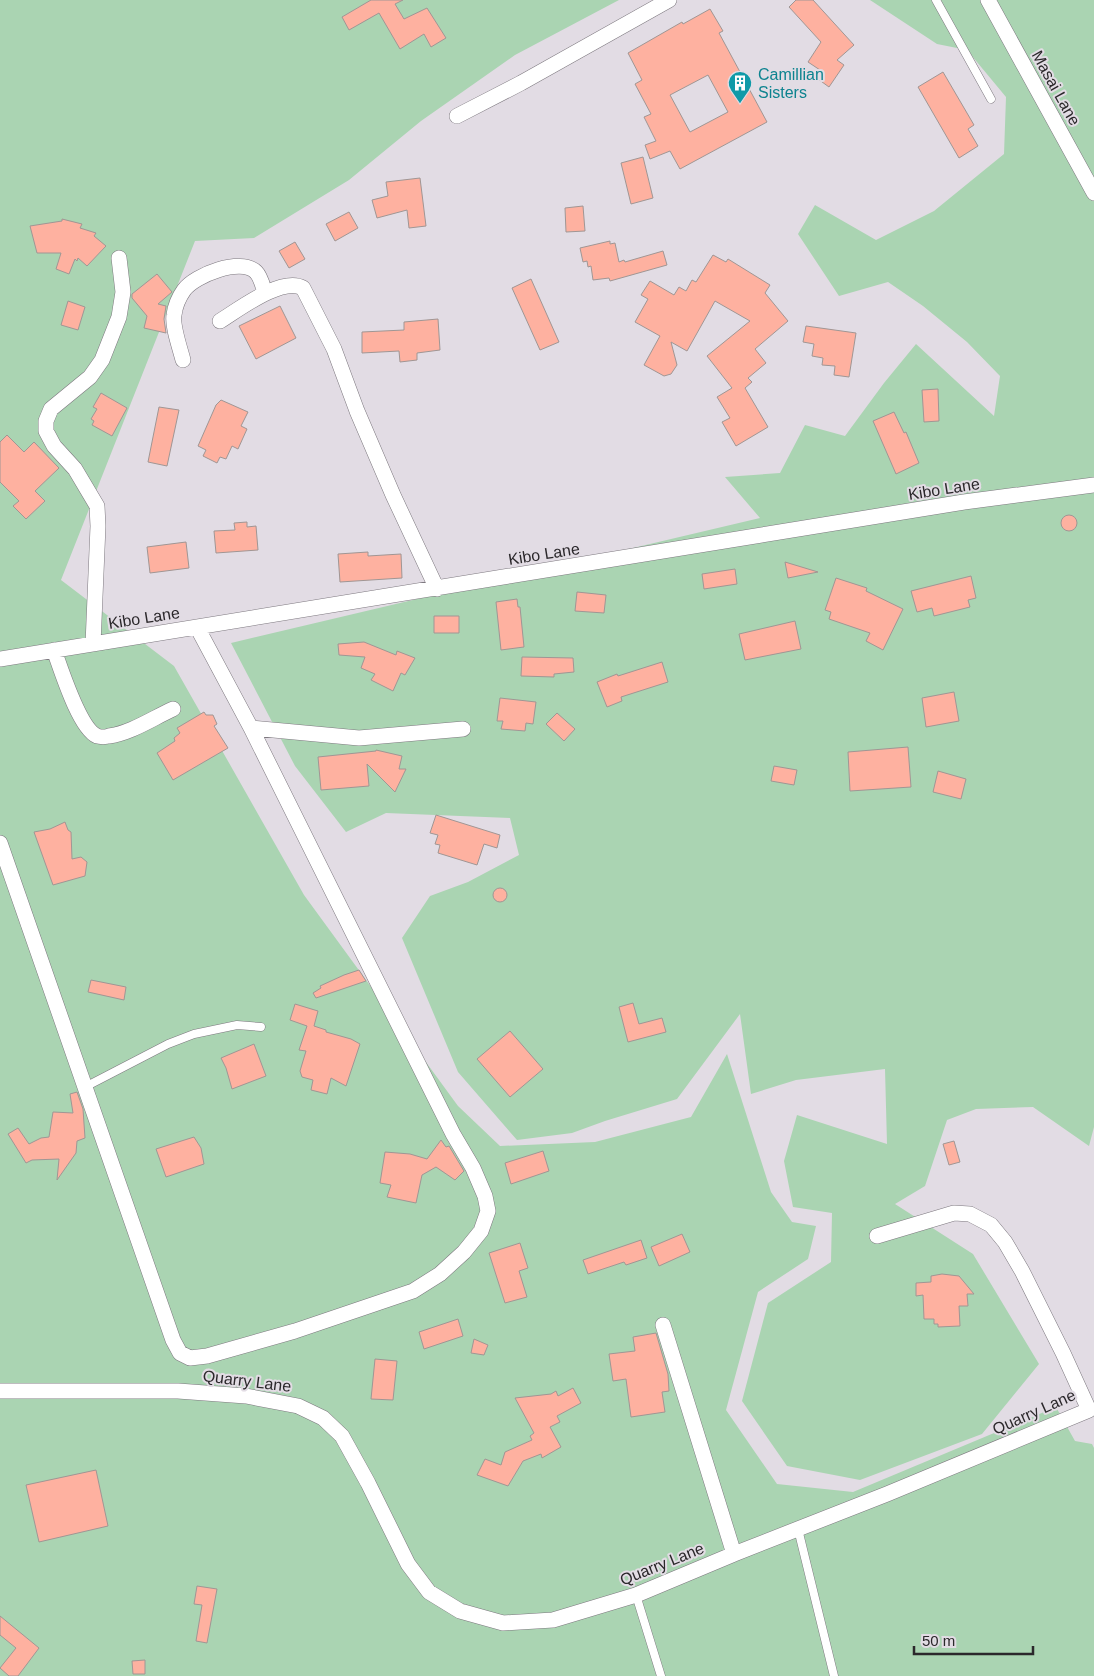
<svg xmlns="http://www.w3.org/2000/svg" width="1094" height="1676" font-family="Helvetica,sans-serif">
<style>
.green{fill:#aad4b2}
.building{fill:#feb1a0;stroke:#a09694;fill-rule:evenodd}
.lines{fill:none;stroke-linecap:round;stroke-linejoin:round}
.lane-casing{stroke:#7d787f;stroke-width:9}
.street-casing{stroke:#7d787f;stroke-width:16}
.lane{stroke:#fff;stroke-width:8}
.street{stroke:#fff;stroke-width:15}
.labels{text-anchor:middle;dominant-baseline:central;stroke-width:4;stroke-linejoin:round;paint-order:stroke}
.culture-label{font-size:16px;fill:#0d838f;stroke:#e2dce4;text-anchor:start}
.street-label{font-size:16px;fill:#2b282b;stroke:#e2dce4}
</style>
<rect width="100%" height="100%" fill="#e2dce4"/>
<path class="green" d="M0 0H619L515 55 421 121 349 180 254 238 195 241 61 580 174 666 304 895 458 1106 500 1146 595 1142 691 1117 727 1054 771 1192 792 1222 816 1226 808 1259 758 1292 726 1410 777 1484 853 1492 1056 1407 1075 1441 1092 1444 1094 1448V1676H0Z
M870 0H1094V1127L1089 1146 1033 1107 976 1109 947 1120 925 1186 895 1204 973 1254 1039 1364 982 1434 860 1480 787 1466 742 1401 768 1303 831 1262 832 1213 793 1207 784 1161 797 1115 887 1144 885 1069 796 1080 751 1094 740 1014 677 1099 605 1121 572 1133 517 1140 458 1072 402 938 430 896 468 882 519 855 510 818 386 813 346 832 295 766 231 643 760 518 725 477 780 473 805 425 845 436 884 383 916 344 994 416 1000 376 967 342 923 306 888 282 839 296 798 234 815 205 876 240 934 211 1004 154 1006 97 967 50 937 44Z"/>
<path class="building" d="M371 0H403L395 4 404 19 427 8 446 38 431 47 424 34 400 49 379 13 349 30 342 17Z
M796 0H813L854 45 837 60 844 65 829 87 818 79 823 72 808 62 821 42 789 7Z
M710 9 723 31 719 33 767 122 680 169 670 151 650 159 645 145 656 141 644 117 651 114 635 84 642 80 628 53 682 22 683 24ZM708 75 728 112 690 132 670 95Z
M943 72 974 125 968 129 978 146 959 158 918 87Z
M643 157 653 198 631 204 621 163Z
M420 178 426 226 409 228 407 210 377 218 372 200 388 196 386 182Z
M583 206 585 231 566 232 565 208Z
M349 212 358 228 335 241 326 224Z
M62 219 82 224 80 228 96 233 94 236 106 246 87 266 78 258 77 261 75 259 69 274 56 269 61 253H37L30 226 62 221Z
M610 241V244L615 243 619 262 624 260 625 262 663 251 667 265 610 281 609 278 593 280 591 266 588 267 587 261 583 262 580 248Z
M295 242 305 259 289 268 279 251Z
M713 255 726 262 728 259 770 285 765 293 788 321 755 349 766 363 748 378 752 382 745 388 768 427 736 446 722 422 730 418 717 397 732 388 707 356 750 321 715 301 687 351 671 342 677 365 671 374 664 376 644 365 660 336 635 322 648 299 641 295 650 281 674 295 679 287 686 291 692 280 696 282Z
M157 274 172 292 158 304 166 306 164 319 166 333 144 328 147 316 132 298V294Z
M531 279 559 342 540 350 512 288Z
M68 301 85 307 78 330 61 325Z
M280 306 296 338 256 359 239 326Z
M438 319 440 350 417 353V360L400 362 399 351 362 353V332L404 330V322Z
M806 326 856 333 849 377 834 375 835 366 822 365 823 358 812 356 814 344 803 342Z
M938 389 939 421 924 422 922 390Z
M101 393 127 408 112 436 92 425 94 421 91 419 97 409 93 407Z
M221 400 248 412 241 426 247 429 238 449 232 446 226 459 220 457 217 463 203 456 206 450 198 446 216 405Z
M159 407 179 410 167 466 148 462Z
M894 412 904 433 906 432 919 463 896 474 873 421Z
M7 435 24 452 34 442 59 468 35 491 45 501 26 519 13 506 19 501 0 482V442Z
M1061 523a8 8 0 1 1 16 0a8 8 0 1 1-16 0Z
M247 522V527L256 526 258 550 216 553 214 531 235 530 234 523Z
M186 542 189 568 150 573 147 547Z
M368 552V556L401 554 402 578 340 582 338 554Z
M785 562 818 572 788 578Z
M735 569 737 584 704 589 702 574Z
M971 576 976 598 968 600 970 607 934 616 932 608 917 612 911 591Z
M836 578 867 588 866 591 903 609 883 650 866 641 870 633 829 619 831 612 825 610Z
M577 592 606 595 604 613 575 611Z
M517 599 518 607H520L524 647 501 650 496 602Z
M434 616H459V633H434Z
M795 621 801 649 745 660 739 634Z
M364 642 396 655 397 651 415 658 405 675 401 673 393 691 371 680 375 674 361 668 365 657 339 655 338 644Z
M522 657 573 658 574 672 554 674V677L521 676Z
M662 662 668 682 621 697 622 701 607 707 597 682 617 674 618 676Z
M954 692 959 721 926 727 922 698Z
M500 698 536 702 533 724 526 723 525 731 501 729 503 721H497Z
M204 712 206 715H213L217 724 214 726 228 748 173 780 157 753 175 741 174 738 180 733 177 728Z
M557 713 575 729 564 741 546 724Z
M908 747 911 787 850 791 848 752Z
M376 750 402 756 399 769H406L395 792 367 764 369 786 321 790 318 757 376 751Z
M774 766 797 770 794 785 771 781Z
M938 771 966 779 961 799 933 792Z
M436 815 500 835 497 848 484 844 477 865 438 853 440 845 435 844 438 835 430 833Z
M65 822 68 830 71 832 72 859 81 857 87 862 85 876 53 885 34 832 50 829Z
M493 895a7 7 0 1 1 14 0a7 7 0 1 1-14 0Z
M359 970 366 981 316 998 313 993 321 988 320 986 344 975Z
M91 980 126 987 124 1000 88 992Z
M633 1003 639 1024 662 1018 666 1032 628 1042 619 1007Z
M295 1004 318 1011 314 1026 326 1030V1032L351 1039 360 1044 346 1086 331 1078 327 1094 311 1090 313 1080 302 1077 300 1071 306 1051 299 1050 307 1026 290 1020Z
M510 1031 543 1069 510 1097 477 1059Z
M254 1044 266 1076 232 1089 226 1068 221 1058Z
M77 1092 83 1109 85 1138 77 1141 76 1153 57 1180 59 1159 32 1160 26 1163 8 1134 18 1128 29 1144 41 1138 49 1137 53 1112 73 1113 70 1094Z
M194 1137 201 1148 204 1164 166 1177 156 1149Z
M441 1140 446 1147 449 1146 464 1171 455 1180 436 1167 422 1175 416 1203 387 1197 391 1185 380 1183 385 1152 410 1154 427 1159Z
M954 1141 960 1162 949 1165 943 1144Z
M543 1151 549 1171 511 1184 505 1163Z
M682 1234 690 1252 659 1266 651 1247Z
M641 1240 647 1258 626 1265 624 1262 588 1274 583 1260Z
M520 1243 528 1268 519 1271 527 1297 505 1303 489 1253Z
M942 1274 959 1276 974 1294H967L968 1306H959L960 1326 938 1327V1324H934V1319H924L923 1295 916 1296V1283L931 1282V1276Z
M458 1319 463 1336 424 1349 419 1332Z
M656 1333 668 1374 669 1391 662 1392 665 1412 631 1417 626 1379 613 1381 609 1354 635 1351 633 1337Z
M474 1339 488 1345 484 1355 471 1353Z
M375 1359 397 1361 393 1400 371 1399Z
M573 1388 581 1403 557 1416 560 1422 550 1427 561 1447 542 1458 541 1454 523 1461 508 1486 477 1475 485 1459 501 1465 505 1452 532 1440 530 1436 534 1433 515 1398 551 1394 556 1391 558 1396Z
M96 1470 108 1526 39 1542 26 1485Z
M197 1586 217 1589 207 1643 196 1641 202 1605 194 1604Z
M0 1616 39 1648 18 1676H9L0 1668 16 1648 0 1635Z
M145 1660V1674H133L132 1661Z"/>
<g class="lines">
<g class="lane-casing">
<path id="lane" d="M936 0 991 99
M85 1087 168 1044 194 1034 237 1025 261 1027
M798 1529 834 1676
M636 1595 661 1676"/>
</g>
<g class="street-casing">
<path id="street" d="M988 0 1094 193
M457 116 521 83 669 0
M220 321C238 310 282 276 303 288L334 349 357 411 393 495 437 589
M183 360C180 348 172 326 174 315 175 307 179 297 184 290 195 275 241 257 256 272 261 277 263 287 265 293
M93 644 98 526 97 506 75 469 54 446 46 431V421L51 409 90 377 102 360 119 317 123 292 119 258
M54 650C61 669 79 728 97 736 100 737 106 737 109 736 131 733 153 718 173 709
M0 659 964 502 1094 485
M251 728 359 738 463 729
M0 843 173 1340 180 1353 190 1358 207 1356 295 1331 413 1291 440 1274 464 1252 481 1231 488 1211 485 1196 473 1168 453 1134 251 728 197 627
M663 1325 734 1554
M0 1391H178L246 1396 298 1406 323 1418 342 1436 368 1483 408 1564 429 1592 460 1611 503 1623 553 1620 636 1595 734 1554 887 1494 1089 1410 1063 1353 1022 1271 1005 1242 991 1225 970 1214 954 1213 877 1236"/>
</g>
<use href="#lane" class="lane"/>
<use href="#street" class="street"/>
</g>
<defs>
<g id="building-pin" transform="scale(1.25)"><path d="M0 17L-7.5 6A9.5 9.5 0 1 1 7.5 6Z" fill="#0f9aa8" stroke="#e2dce4"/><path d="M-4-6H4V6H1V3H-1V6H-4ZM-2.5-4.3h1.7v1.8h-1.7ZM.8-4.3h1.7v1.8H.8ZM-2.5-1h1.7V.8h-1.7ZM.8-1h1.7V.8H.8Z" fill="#fff"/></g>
</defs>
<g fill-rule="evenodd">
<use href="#building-pin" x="740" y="83"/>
</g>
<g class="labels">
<g class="culture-label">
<text x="758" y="74">Camillian<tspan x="758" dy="18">Sisters</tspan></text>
</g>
<g class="street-label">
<text transform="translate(1056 88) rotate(61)">Masai Lane</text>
<text transform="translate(944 489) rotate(-9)">Kibo Lane</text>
<text transform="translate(544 554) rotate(-9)">Kibo Lane</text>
<text transform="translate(144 618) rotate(-9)">Kibo Lane</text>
<text transform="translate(247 1381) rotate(7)">Quarry Lane</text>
<text transform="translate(1034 1412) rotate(-24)">Quarry Lane</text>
<text transform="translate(662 1564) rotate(-22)">Quarry Lane</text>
</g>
</g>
<path d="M914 1646v8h119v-8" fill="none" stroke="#2b282b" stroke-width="2.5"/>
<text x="922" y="1646" font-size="15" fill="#2b282b" stroke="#e2dce4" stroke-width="4" paint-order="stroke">50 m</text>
</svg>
